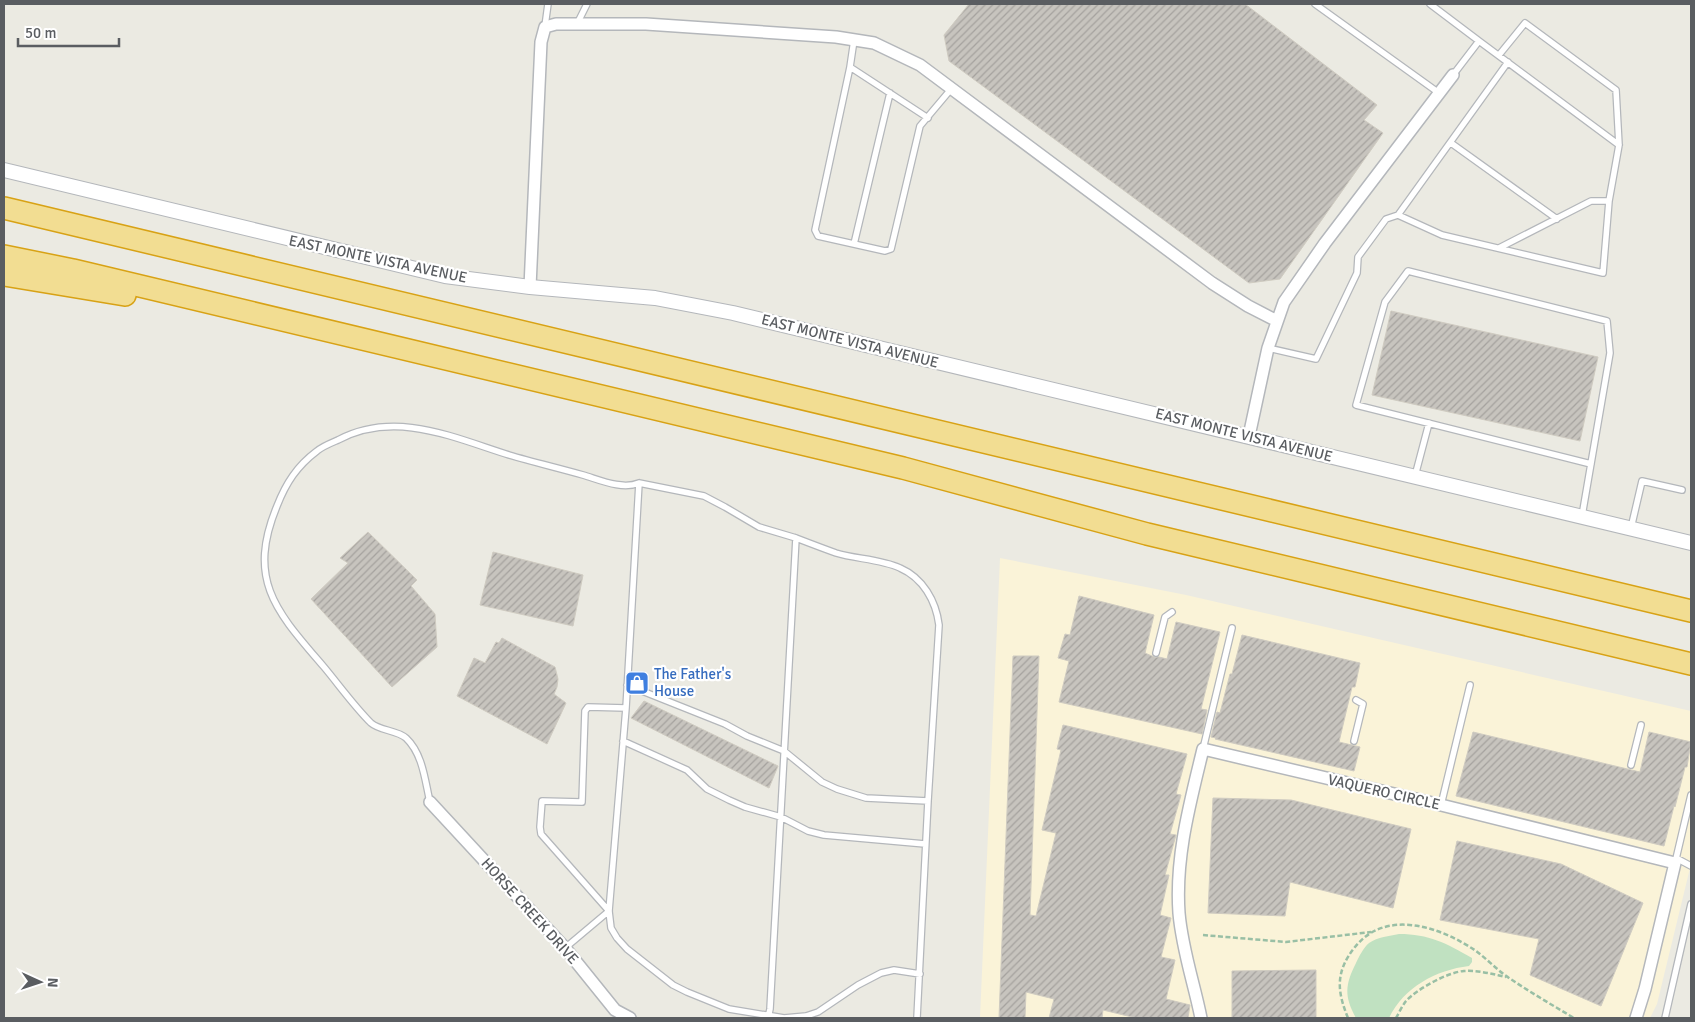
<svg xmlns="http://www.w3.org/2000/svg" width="1695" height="1022" font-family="Signika,sans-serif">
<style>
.commercial{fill:#faf3d8}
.grass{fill:#c0e1c1}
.building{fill:url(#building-hatch);stroke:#cfcbc1}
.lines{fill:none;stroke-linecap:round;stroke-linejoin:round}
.service-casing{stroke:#b4b7bb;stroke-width:8}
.minor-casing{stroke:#b4b7bb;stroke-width:14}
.tertiary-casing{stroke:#b4b7bb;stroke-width:16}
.motorway-casing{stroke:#d8a215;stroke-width:24}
.path{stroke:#99bfa5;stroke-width:2.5;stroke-dasharray:5 2.5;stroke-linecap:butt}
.service{stroke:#fff;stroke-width:5.5}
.minor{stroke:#fff;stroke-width:11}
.tertiary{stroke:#fff;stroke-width:14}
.motorway{stroke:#f2dd92;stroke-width:21}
.labels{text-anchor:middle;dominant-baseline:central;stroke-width:4.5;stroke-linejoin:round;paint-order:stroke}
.street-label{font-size:15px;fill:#5a5d61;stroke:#fff}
.shop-label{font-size:15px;fill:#366cbe;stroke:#fff;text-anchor:start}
</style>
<defs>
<pattern id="building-hatch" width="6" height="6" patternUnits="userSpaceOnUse" patternTransform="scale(1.25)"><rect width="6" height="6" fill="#c7c4be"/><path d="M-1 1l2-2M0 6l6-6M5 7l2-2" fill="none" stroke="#a5a29e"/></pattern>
</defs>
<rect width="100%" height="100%" fill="#ebeae2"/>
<path class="commercial" d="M1000 558 1186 595 1691 711V864L1657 1004 1650 1018H980Z"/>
<path class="grass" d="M1399 934C1429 934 1446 943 1472 958V962L1469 966C1436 970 1404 987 1389 1018H1356C1344 996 1345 985 1356 963 1359 957 1363 948 1369 943 1378 937 1389 936 1399 934Z"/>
<path class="building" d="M969 4H1245L1377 105 1364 120 1383 133 1280 279 1249 283 949 61 944 35Z
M1391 311 1598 357 1580 441 1372 395Z
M368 532 417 580 411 586 435 614 437 647 392 687 311 599 348 563 340 558Z
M493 552 583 575 573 626 480 605Z
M1079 596 1154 615 1145 653 1154 657H1159L1167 659 1176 622 1220 632 1201 709 1207 710 1202 734 1059 702 1069 661 1058 658 1065 634 1070 635Z
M1242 635 1360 663 1355 687H1352L1339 742 1360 747 1354 771 1215 739 1216 738 1211 737 1217 712 1220 713 1230 674H1232Z
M502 638 555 667 558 679 557 687 554 694 566 703 547 744 457 696 474 658 485 663 496 642 499 643Z
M1013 656H1039L1030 915 1036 916 1056 833 1042 830 1061 750 1057 749 1063 725 1187 754 1176 794 1181 795 1170 834 1176 835 1165 875H1169L1160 915 1171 918 1161 957 1175 960 1166 999 1190 1005 1188 1018H1136L1103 1010 1102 1018H1049L1054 999 1026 992 1025 1018H999Z
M644 701 778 766 769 788 631 718Z
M1473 732 1640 772 1649 732 1691 742 1687 767H1685L1675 807 1674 806 1664 846 1456 796Z
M1213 798 1291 800 1411 829 1393 908 1290 882 1285 916 1208 913Z
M1457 841 1561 864 1643 903 1601 1006 1530 975 1539 939 1440 920Z
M1316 970V1018H1232V971Z"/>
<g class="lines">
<g class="service-casing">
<path id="service" d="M1315 4 1439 93
M1430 4 1479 41 1453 75
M577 24 587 4
M545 26 548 4
M1479 41 1619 145
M850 67 854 40
M928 118 850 67 815 230 818 236 885 251 891 249 920 126 952 88
M1451 143 1557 219
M1398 215 1508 62
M854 244 890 93
M1499 248 1591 201H1609
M1268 348 1316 359 1357 273 1358 257 1386 219 1398 215 1442 235 1603 273 1609 201 1619 145 1616 90 1525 23 1499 55
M1415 476 1429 423
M1582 516 1610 353 1607 321 1408 271 1385 302 1356 405 1591 464
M1631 528 1642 481 1682 490
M796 538C809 543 822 548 836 553 855 559 881 559 900 568 923 578 936 601 939 625L928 801 917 1018
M1156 653 1165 617 1172 612
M627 685 725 724 747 736 784 751 822 782 837 789 866 798 928 801
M626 708 609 911 611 928 617 938 627 949 673 985 687 992 729 1009 784 1018 806 1016 818 1012 858 985 881 973 894 970 920 974
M623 741 687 770 707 789 729 800 745 807 781 817 808 831 824 835 925 844
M1354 741 1363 704 1356 700
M1203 749 1232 628
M1631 765 1641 725
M430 802C425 781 423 754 406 738 397 730 380 731 371 723 354 706 339 685 324 667 277 612 246 581 277 506 286 483 297 466 317 451 323 446 331 443 338 440 395 410 452 437 509 455 533 462 558 468 583 475 600 480 622 490 639 483
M1441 805 1470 685
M1676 858 1691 866
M1675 863 1691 795
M565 948 609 911 541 834 540 827 542 801 582 802 585 711 588 707 626 708 639 483 704 496 725 507 759 527 796 538 770 1009 768 1018
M1665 1018 1691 904"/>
</g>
<g class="minor-casing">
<path id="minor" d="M530 287 541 42 545 27 556 24H646L836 37 874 43 920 65 1212 283 1248 306 1277 321
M1249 436 1268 348 1284 302 1325 243 1453 75
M430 802 565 948 615 1010 630 1018
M1201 1018C1194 983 1182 949 1179 913 1175 857 1190 803 1203 749L1441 805 1675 863 1645 989 1636 1018"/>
</g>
<g class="tertiary-casing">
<path id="tertiary" d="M4 170 445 276 530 287 655 298 733 313 1691 543"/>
</g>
<g class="motorway-casing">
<path id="motorway" d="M4 208 1691 611
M4 256 73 270 903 468 1147 534 1691 664
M4 275 125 295"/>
</g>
<path class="path" d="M1203 935 1286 942 1371 932
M1348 1018C1337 991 1335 972 1355 947 1386 908 1441 927 1476 951 1487 959 1497 970 1509 978 1530 992 1552 1005 1574 1018
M1396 1018C1399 1013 1402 1006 1406 1001 1417 989 1448 972 1464 971 1478 970 1492 974 1506 977"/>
<use href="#service" class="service"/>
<use href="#minor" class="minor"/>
<use href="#tertiary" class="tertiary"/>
<use href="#motorway" class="motorway"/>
</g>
<defs>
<g id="shop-square" transform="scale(1.25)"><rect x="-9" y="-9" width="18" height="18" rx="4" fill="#3f7fe0" stroke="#fff"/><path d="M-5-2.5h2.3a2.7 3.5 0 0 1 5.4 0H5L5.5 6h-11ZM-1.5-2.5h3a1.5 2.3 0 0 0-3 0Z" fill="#fff"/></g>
</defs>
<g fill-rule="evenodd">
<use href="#shop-square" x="637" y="683"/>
</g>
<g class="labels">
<g class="street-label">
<text transform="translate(378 259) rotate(12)">EAST MONTE VISTA AVENUE</text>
<text transform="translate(850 341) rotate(14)">EAST MONTE VISTA AVENUE</text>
<text transform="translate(1244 435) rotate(14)">EAST MONTE VISTA AVENUE</text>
<text transform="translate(1384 792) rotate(13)">VAQUERO CIRCLE</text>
<text transform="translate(530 911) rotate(48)">HORSE CREEK DRIVE</text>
</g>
<g class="shop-label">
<text x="654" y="674">The Father's<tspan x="654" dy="17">House</tspan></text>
</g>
</g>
<rect width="1695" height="1022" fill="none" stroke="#5a5d61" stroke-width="10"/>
<g transform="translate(40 982) rotate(93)" stroke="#ffffff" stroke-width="4" paint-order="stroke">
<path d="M0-4L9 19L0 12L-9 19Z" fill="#5a5d61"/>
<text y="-8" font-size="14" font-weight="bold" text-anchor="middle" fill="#5a5d61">N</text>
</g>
<path d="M18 38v8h101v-8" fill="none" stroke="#5a5d61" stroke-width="2.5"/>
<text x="25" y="38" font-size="15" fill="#5a5d61" stroke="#ffffff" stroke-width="4" paint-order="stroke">50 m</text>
</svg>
